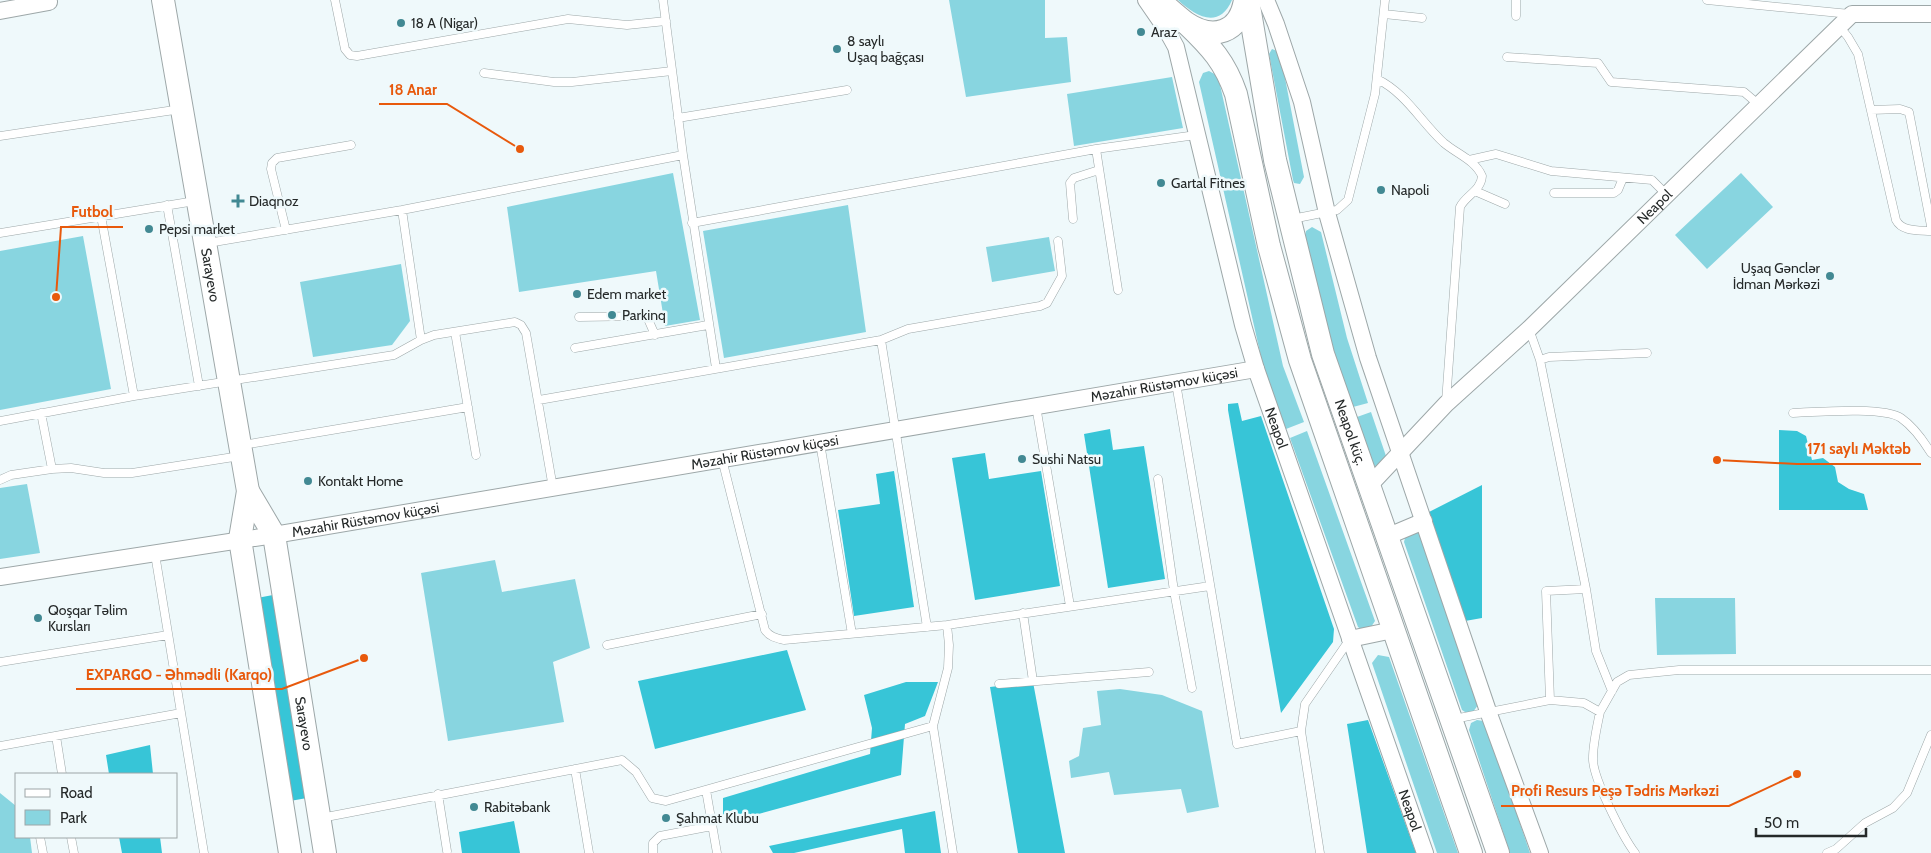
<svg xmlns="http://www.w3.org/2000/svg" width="1931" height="853" font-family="Cabin,sans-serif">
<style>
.green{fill:#88d5e0}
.forest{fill:#37c5d7}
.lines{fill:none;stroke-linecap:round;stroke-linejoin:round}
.lane-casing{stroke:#9da7a8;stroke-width:9}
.street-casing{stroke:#9da7a8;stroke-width:18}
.secondary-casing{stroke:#9da7a8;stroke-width:24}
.lane{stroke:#fff;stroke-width:8}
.street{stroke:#fff;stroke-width:16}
.secondary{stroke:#fff;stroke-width:22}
.poi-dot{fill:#428993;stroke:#eff9fb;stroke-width:2}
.labels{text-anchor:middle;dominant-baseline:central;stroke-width:5;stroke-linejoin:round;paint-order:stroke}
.poi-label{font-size:14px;fill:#252929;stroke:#eff9fb;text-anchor:start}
.street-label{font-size:14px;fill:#252929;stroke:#eff9fb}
.leader{fill:none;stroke:#e8590c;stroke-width:2}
.callout-dot{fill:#e8590c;stroke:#eff9fb;stroke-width:2}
.callout-label{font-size:15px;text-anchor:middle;font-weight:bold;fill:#e8590c;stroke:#eff9fb;stroke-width:5;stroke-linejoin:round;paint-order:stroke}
</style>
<rect width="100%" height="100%" fill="#eff9fb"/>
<path class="green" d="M949 0H1045V38L1067 37 1071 82 966 97Z
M1178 0H1232C1219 30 1195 16 1178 0Z
M1272 49 1280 52 1304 177 1300 184 1294 183 1293 180 1269 54Z
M1209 71 1218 76 1283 366 1304 422 1286 429 1264 370 1199 82 1203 73Z
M1172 77 1183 128 1074 146 1067 94Z
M673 173 700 320 665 326 656 271 519 292 507 207Z
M1741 173 1773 207 1707 269 1675 235Z
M848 205 866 332 724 358 703 231Z
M1312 227 1321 232 1347 338 1368 403 1353 407 1331 342 1305 235 1306 231Z
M83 236 111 389 0 410V251Z
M1049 237 1055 271 992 282 986 247Z
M401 264 410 321 392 345 313 357 300 282Z
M1371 412 1386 456 1379 467 1372 465 1357 417Z
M1307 431 1375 621 1371 627 1361 629 1358 627 1290 438Z
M27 484 40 553 0 559V488Z
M1415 532 1419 533 1478 705 1473 712H1465L1462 710 1404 542 1405 538Z
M495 560 502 592 575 579 590 648 553 662 564 722 448 741 421 573Z
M1655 598H1735L1736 654 1657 655Z
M1378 655 1389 657 1458 853H1437L1372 663Z
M1120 689 1162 695 1202 711 1219 807 1187 813 1181 789 1114 795 1109 772 1071 778 1069 761 1079 756 1083 728 1101 725 1097 691Z
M1477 720 1483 721 1487 726 1530 853H1510L1469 730 1471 723Z
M0 793 16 806V837H30L32 853H0Z"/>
<path class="forest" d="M1238 403 1242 421 1261 416 1334 629 1333 642 1281 713 1228 410V404Z
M1110 429 1113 450 1144 446 1165 579 1108 588 1084 434Z
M1779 430 1797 431 1806 436 1812 460 1823 458 1835 467 1838 482 1849 489 1864 494 1868 510H1779Z
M985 453 989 479 1041 471 1060 586 975 600 952 458Z
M894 471 914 607 854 616 838 510 880 504 876 474Z
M1482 485V618L1465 621 1429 512Z
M273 595 307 798 290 801 257 598Z
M787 650 806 710 655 749 638 681Z
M906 682H938L925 716 905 724 901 775 740 819 723 818V798L870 754 872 728 864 695Z
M1033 682 1065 853H1018L990 687Z
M1368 720 1416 853H1367L1347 724Z
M150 745 153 774H109L106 755Z
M935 811 941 853H905L902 829 794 853H773L769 846Z
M514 821 520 853H462L459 832Z
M119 837H160L162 853H122Z"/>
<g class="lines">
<g class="lane-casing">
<path id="lane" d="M335 0 345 49 350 55 357 56 568 19 627 25 666 21
M1707 0 1850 14
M1384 14 1422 18
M1516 16V0
M1839 26 1848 37 1858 54 1896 220C1902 232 1919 230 1931 231
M1507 57 1598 63 1611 82 1744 92 1758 104
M484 73 554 82H572L672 71
M1377 79C1406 93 1421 122 1444 143 1457 154 1475 160 1482 176 1481 191 1466 195 1460 207L1446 402
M1871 110 1900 109 1909 112 1931 226
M678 118 847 90
M0 136 181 109
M683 155 716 368
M1469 160 1496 154 1551 171 1652 180 1667 195
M1475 191 1505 204
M1554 193H1614L1618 190 1623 178
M167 205 199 386
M101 216 134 396
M1073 219 1070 183 1074 178 1099 170
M1292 219 1337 210 1348 200 1375 94 1385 0
M692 223 1096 149
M286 230 271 169 272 163 277 158 351 145
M0 233 195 201
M208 243 402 210 683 155 663 0
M1118 290 1096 149 1196 135
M579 317 644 316 648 319 655 335
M455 332 476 455
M421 340 434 335 515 322 521 325 526 333 553 488
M881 340 908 329 1040 306 1047 303 1062 276 1058 241
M575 348 708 325
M1540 360 1549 357 1647 353
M1176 383 1237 744 1301 731 1320 853
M539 400 881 340 927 627
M1036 406 1070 606
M41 413 52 469
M1793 413C1816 412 1884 406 1901 418 1914 427 1923 440 1931 453
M0 421 134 396 394 355 421 340 402 210
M820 443 852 634
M243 445 468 407
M722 459 765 630C770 637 776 638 784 640L947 625 1210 586
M1158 479 1174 591 1192 688
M0 480 11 475 52 469 71 468 104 473H132L240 456
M155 554 204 853
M1586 589 1596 651 1612 691
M1023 613 1033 681
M947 625 949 645 948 668 933 726 953 853
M607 645 762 614
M0 662 168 635
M999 684 1149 672
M1550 700 1584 703 1600 712C1597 727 1593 743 1593 758 1592 777 1623 837 1635 853
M1600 712 1617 682 1629 675 1679 670H1931
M1454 719 1550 700 1546 591 1586 589 1540 360 1529 329
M1301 731 1305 704 1350 639
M56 736 62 774
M0 746 181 713
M575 769 589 853
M706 790 717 853
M438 794 447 851
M321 818 622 760 636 772 652 798 666 801 933 726
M40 837 43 853
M71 837 74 853
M653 853V843L660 836 712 826
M1827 853 1836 849 1865 823 1893 808 1907 793 1931 735"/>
</g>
<g class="street-casing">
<g id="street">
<path id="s1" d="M1146 0 1166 29 1176 47 1243 325 1256 369 1425 853"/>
<path d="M1266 0 1276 24 1302 102 1327 213 1368 358 1489 714 1540 853"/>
<path d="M0 11 49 2"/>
<path id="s2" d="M1368 487 1446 404 1529 329 1852 14H1931"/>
<path d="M1386 537 1424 521"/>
<path id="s3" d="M0 577 274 535 1256 369"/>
<path d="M1350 639 1393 630"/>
</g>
</g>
<g class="secondary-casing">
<g id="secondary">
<path id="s4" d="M163 0 248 491 240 539 290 853"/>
<path d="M1159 0C1168 8 1177 16 1186 23 1213 41 1240 33 1245 0"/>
<path id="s5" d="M1248 0 1275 160 1323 354 1498 853"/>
<path d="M1187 24C1211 47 1225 62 1236 94L1269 246 1300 360 1471 853"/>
<path id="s6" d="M248 491 274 535 325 853"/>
</g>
</g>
<use href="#lane" class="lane"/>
<use href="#street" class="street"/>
<use href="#secondary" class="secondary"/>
</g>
<g class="poi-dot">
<circle cx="401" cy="23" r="5"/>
<circle cx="1141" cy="32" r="5"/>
<circle cx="837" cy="49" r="5"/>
<circle cx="1161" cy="183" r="5"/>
<circle cx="1381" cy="190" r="5"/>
<path d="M235.5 193.5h5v5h5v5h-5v5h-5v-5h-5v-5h5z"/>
<circle cx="149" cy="229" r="5"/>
<circle cx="1830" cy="276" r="5"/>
<circle cx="577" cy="294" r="5"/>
<circle cx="612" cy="315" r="5"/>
<circle cx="1022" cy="459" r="5"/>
<circle cx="308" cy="481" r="5"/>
<circle cx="38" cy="618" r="5"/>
<circle cx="474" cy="807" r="5"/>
<circle cx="666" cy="818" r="5"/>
</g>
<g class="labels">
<g class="poi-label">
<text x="411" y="23">18 A (Nigar)</text>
<text x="1151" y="32">Araz</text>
<text x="847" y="41">8 saylı<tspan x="847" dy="16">Uşaq bağçası</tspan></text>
<text x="1171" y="183">Gartal Fitnes</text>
<text x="1391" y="190">Napoli</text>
<text x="249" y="201">Diaqnoz</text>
<text x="159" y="229">Pepsi market</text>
<text x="1820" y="268" text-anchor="end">Uşaq Gənclər<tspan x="1820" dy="16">İdman Mərkəzi</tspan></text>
<text x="587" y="294">Edem market</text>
<text x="622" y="315">Parkinq</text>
<text x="1032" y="459">Sushi Natsu</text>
<text x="318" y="481">Kontakt Home</text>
<text x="48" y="610">Qoşqar Təlim<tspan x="48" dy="16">Kursları</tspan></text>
<text x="484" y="807">Rabitəbank</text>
<text x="676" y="818">Şahmat Klubu</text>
</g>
<g class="street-label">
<text stroke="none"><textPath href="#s2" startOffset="401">Neapol</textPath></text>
<text stroke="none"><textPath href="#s4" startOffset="279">Sarayevo</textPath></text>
<text stroke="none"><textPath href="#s3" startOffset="1180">Məzahir Rüstəmov küçəsi</textPath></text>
<text stroke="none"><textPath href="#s1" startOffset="450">Neapol</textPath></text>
<text stroke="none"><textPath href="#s5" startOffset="445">Neapol küç.</textPath></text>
<text stroke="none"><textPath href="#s3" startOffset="775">Məzahir Rüstəmov küçəsi</textPath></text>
<text stroke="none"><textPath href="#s3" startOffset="370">Məzahir Rüstəmov küçəsi</textPath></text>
<text stroke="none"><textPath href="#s6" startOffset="242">Sarayevo</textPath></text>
<text stroke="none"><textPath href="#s1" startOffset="855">Neapol</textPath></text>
</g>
</g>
<path class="leader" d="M520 149L447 104H379M56 297L61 227H123M1717 460L1797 464H1921M364 658L282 689H76M1797 774L1729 806H1501"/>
<g class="callout-dot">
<circle cx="520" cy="149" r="5"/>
<circle cx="56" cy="297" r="5"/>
<circle cx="1717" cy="460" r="5"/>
<circle cx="364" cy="658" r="5"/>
<circle cx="1797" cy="774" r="5"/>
</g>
<g class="callout-label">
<text x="413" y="95">18 Anar</text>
<text x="92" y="217">Futbol</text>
<text x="1859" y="454">171 saylı Məktəb</text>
<text x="179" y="680">EXPARGO - Əhmədli (Karqo)</text>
<text x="1615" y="796">Profi Resurs Peşə Tədris Mərkəzi</text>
</g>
<rect x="15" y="773" width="162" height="65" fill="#eff9fb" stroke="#9ea6a7"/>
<rect x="25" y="789" width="25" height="8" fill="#ffffff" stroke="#9ea6a7"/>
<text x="60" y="798" font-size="15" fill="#252929">Road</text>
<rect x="25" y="810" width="25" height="15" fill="#88d5e0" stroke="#9ea6a7"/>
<text x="60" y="823" font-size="15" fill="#252929">Park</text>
<path d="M1756 828v8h110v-8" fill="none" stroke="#252929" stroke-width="2.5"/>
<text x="1764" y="828" font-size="15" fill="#252929" stroke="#eff9fb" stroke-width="4" paint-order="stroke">50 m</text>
</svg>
